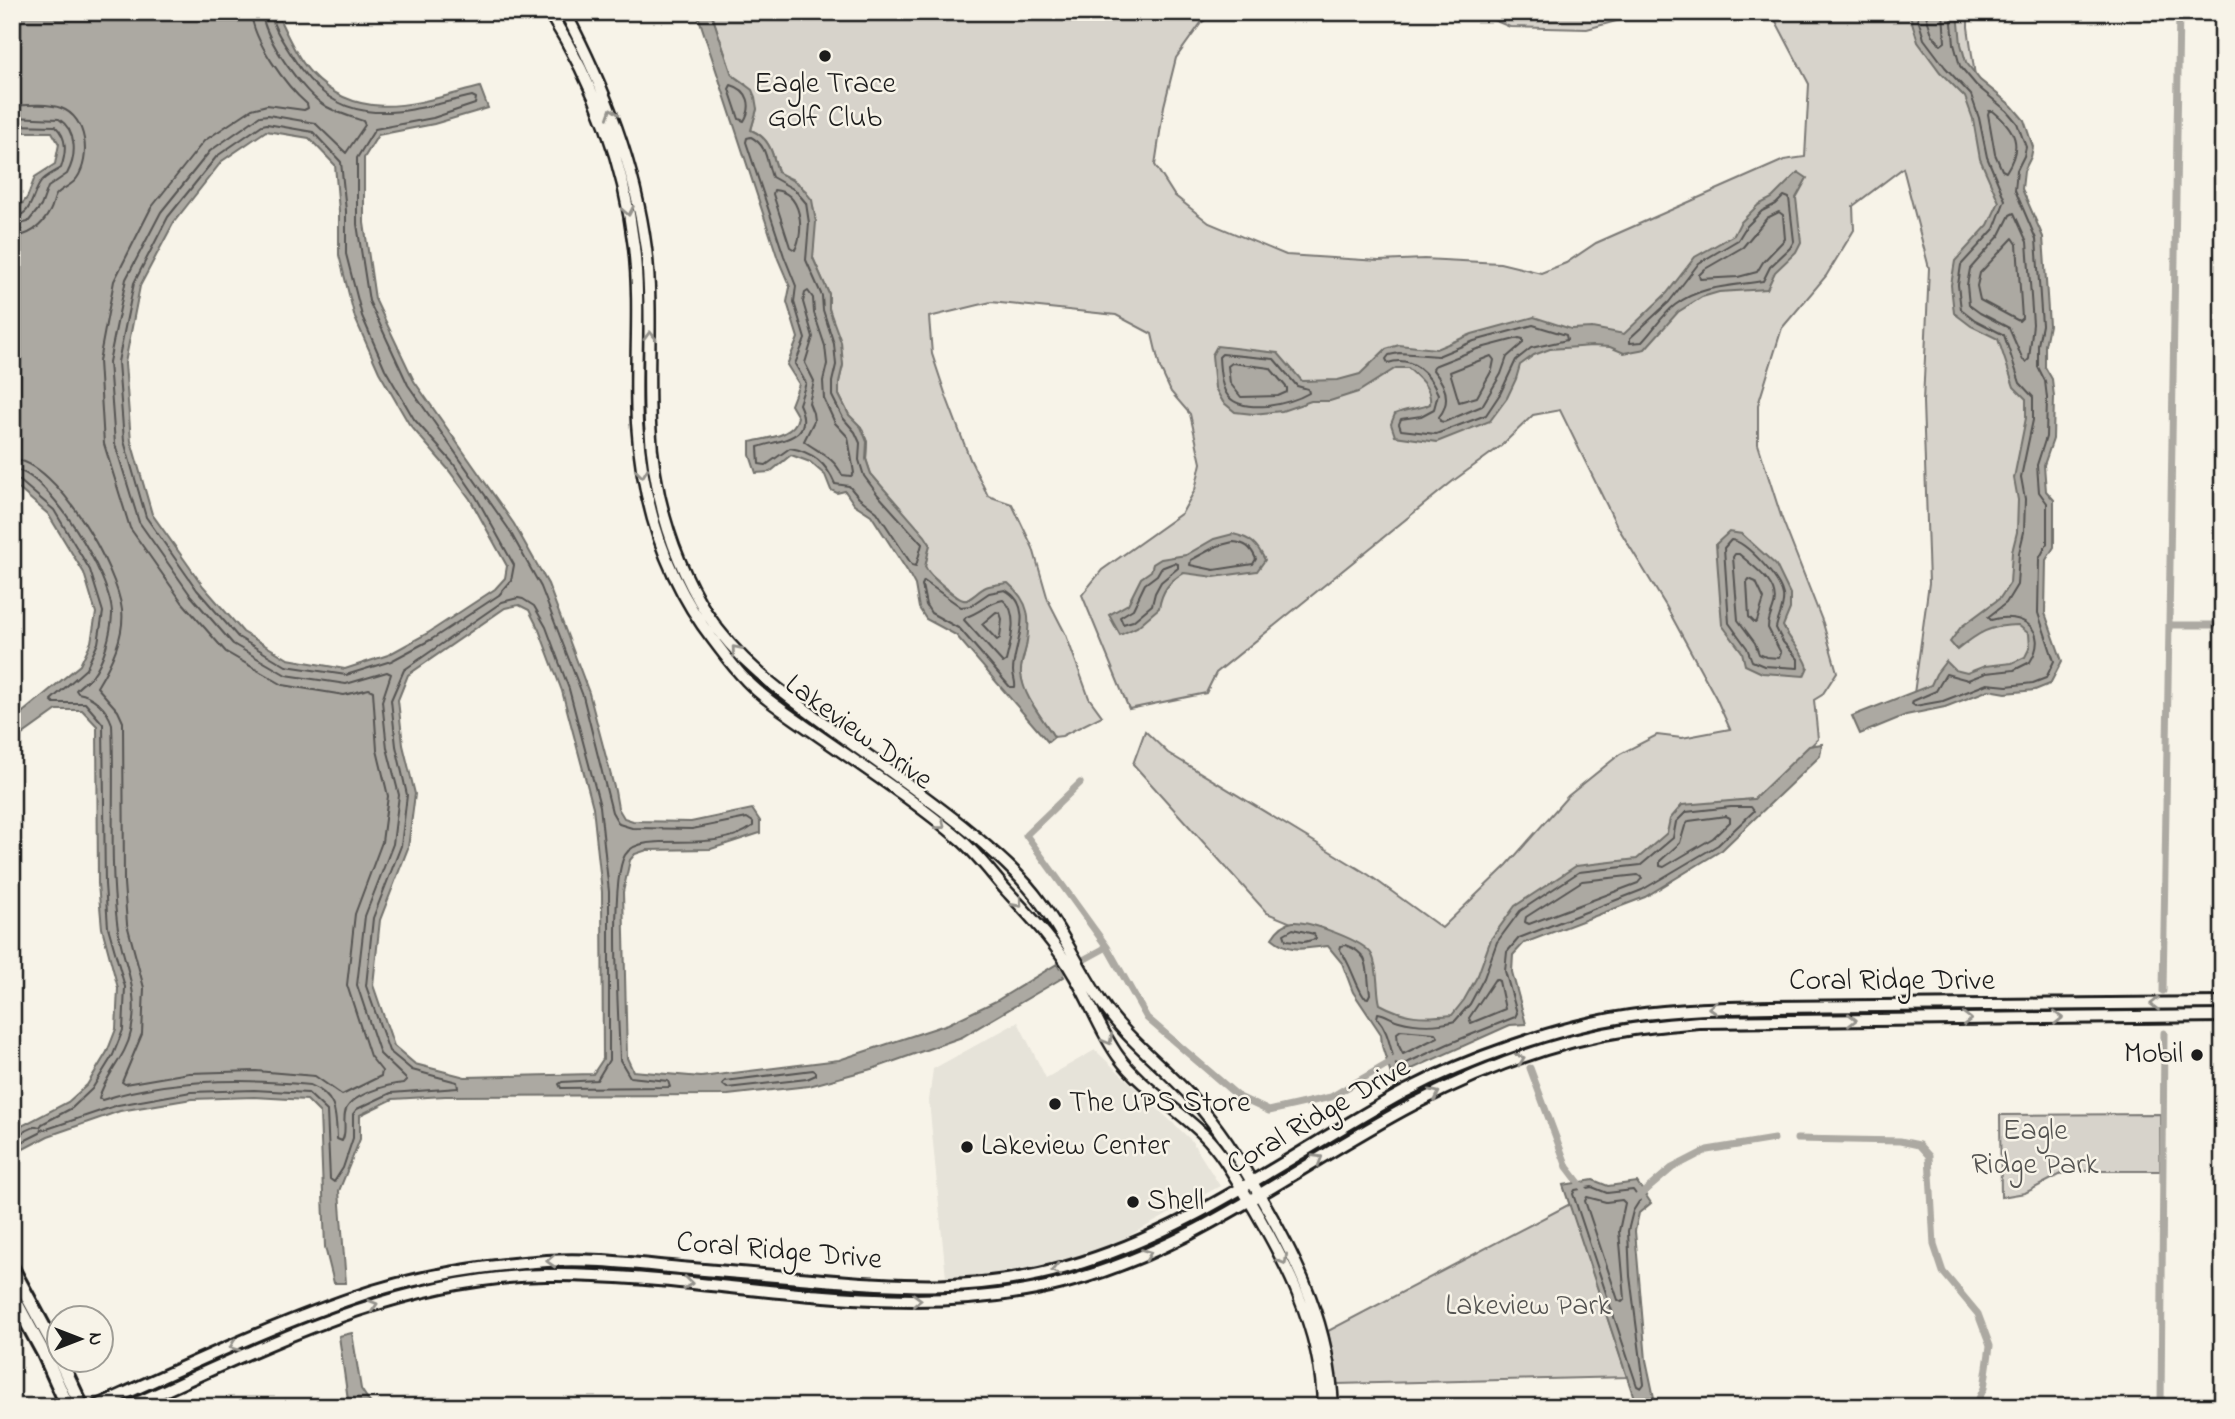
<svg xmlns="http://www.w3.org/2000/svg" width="2235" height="1419" font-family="'Indie Flower',sans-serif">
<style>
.built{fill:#e6e3d9}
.green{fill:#d7d3cb;stroke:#7a7874;stroke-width:2}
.water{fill:#aca9a2;stroke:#72716c;stroke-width:2;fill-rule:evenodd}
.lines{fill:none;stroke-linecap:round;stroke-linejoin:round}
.shore{stroke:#565452;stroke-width:2}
.canal{stroke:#aca9a2;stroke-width:7}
.tertiary-casing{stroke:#1c1c1c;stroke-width:15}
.secondary-casing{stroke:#1c1c1c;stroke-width:16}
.primary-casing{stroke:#1c1c1c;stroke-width:18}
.tertiary{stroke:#f7f3e8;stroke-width:10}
.secondary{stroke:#f7f3e8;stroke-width:10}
.primary{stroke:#f7f3e8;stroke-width:12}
.oneway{stroke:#94928c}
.poi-dot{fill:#1c1c1c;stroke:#f7f3e8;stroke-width:2.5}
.labels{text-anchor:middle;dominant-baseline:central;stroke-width:5;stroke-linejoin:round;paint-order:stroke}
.poi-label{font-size:30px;fill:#1c1c1c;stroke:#f7f3e8;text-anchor:start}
.street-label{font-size:30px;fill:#1c1c1c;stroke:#f7f3e8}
.park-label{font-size:30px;fill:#545351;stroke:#f7f3e8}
</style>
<rect width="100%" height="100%" fill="#f7f3e8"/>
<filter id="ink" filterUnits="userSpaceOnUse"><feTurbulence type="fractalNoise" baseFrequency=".0143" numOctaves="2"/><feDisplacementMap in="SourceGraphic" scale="14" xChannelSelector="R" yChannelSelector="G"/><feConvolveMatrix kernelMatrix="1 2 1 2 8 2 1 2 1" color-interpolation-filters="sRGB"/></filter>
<g filter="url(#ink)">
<path class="built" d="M1018 1022 1046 1078 1095 1050 1191 1140 1220 1186 1103 1250 1050 1269 946 1278 929 1101 933 1069Z"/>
<path class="green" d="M711 12H1216L1201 23 1176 58 1164 106 1155 165 1174 195 1209 223 1286 255 1379 261 1424 259 1500 263 1541 273 1566 263 1596 243 1784 160 1805 157 1809 84 1771 12H1968V27L1977 90 2034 271 2033 668 1913 701 1929 583 1923 402 1929 268 1903 168 1853 206 1854 230 1826 276 1782 328 1758 405V444L1781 516 1823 623 1837 672 1822 695 1814 700 1818 739 1756 799C1731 800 1708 806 1684 807L1640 874 1492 947 1465 1036 1389 1021 1330 939 1267 913 1133 764 1145 731 1168 753 1369 875 1442 928 1507 865 1568 796 1620 754 1657 735 1682 738 1730 729 1716 698 1666 606 1616 524 1560 410 1533 415 1501 446 1453 481 1216 673 1206 693 1129 709 1082 595 1102 570 1182 513 1195 490 1201 463 1190 414 1171 392 1160 368 1152 334 1116 315 991 302 929 317 932 354 946 396 970 459 988 496 1012 504 1033 548 1048 600 1066 635 1089 698 1102 716 1062 736 1054 737 1025 693 1020 671 1026 646 987 587 967 600 962 601 929 574 925 566 930 544 871 474 866 459 867 442 861 427 849 415 839 395V382L843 365 829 308V294L813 258 807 192 792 179 778 173C773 153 770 138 751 130L757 109 745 84 732 75Z
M1455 12H1649L1587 29 1510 27 1477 13Z
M2160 1114V1171H2067L2025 1193 2001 1197 2000 1115Z
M1570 1204 1627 1377 1337 1384 1328 1331Z"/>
<path class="water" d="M12 12H276C286 32 296 57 312 74 361 126 420 102 480 87L488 108 434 124 378 135 364 158V223L375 299 414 381 514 524 548 584 589 693 615 791 618 808 624 818 633 821 691 822 752 809 760 821V833L711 849 647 850 635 854 630 860 623 892 627 1058 633 1071 701 1077 839 1060 948 1024 996 1001 1057 964 1064 977 962 1037 875 1068 809 1086 728 1095 445 1096 393 1099 360 1115V1139L339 1191 346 1283H334L325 1247 320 1113 307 1100 254 1097 192 1099 120 1111 48 1136 12 1155V1131L68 1102 87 1085 107 1052 116 1029 118 988 102 928 98 884 97 726 82 710H57L12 742V721L80 665 91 642 96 613 84 573 48 514 12 483V211L17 210 27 198 35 177 55 164 59 144 52 132H12ZM266 131 309 138 335 165 339 211V255L355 318 379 372 409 424 447 468 470 499 507 566 505 578 495 589 428 633 388 655 345 669 288 659 243 632 203 586 152 514 131 441 125 363 140 286 174 222 222 161ZM519 605 529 610 539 630 562 691 593 807 602 892 603 1059 593 1074 465 1077 415 1064 394 1046 373 985 380 920 408 848 415 794 403 745 398 700 408 675 505 608Z
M697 12H711L732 75 752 90 755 97 757 109 751 130C771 139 772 153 778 172L800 185 812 200 816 222 813 258 829 294V309L841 342 843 365 839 382V395L849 415 861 427 867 442 866 459 871 474 925 536 930 544 925 567C929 575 959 603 967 600 974 597 979 590 986 587 993 584 1001 584 1008 583 1030 602 1031 619 1026 647 1024 656 1020 665 1021 674 1024 698 1042 717 1054 737L1048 742 956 635 926 619 919 608 915 585 908 572 871 515 854 504 845 491 837 493 831 490 825 475 810 462 791 455 770 472 756 473 750 455V442C766 438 794 437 798 417L791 405 799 384 787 365 798 338 787 302 790 287 778 259Z
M1909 12H1958L1961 44 1966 62 1980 80 2012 106 2024 120 2033 147 2031 157 2024 171 2022 189 2043 237 2049 325 2045 345V367L2052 379 2054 397 2053 439 2044 465 2046 491 2054 500V547L2046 560 2045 613 2062 661 2050 684 2035 690 2006 693 1989 690 1945 707 1906 715 1860 734 1852 716 1931 685 1936 674 1946 661 1955 670 1967 673 1985 666 2012 663 2025 657 2030 647 2029 634 2018 625C1990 625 1978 633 1957 650L1950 642 1961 627 2000 598 2010 583 2012 552 2017 532 2018 500 2014 478 2026 418V399L2014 387 1998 339 1971 326 1954 313 1951 285 1955 261 1988 225 1999 202 1980 159 1973 119 1965 97 1940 72 1918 42Z
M1798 172 1807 178 1796 198 1801 242 1796 252 1775 272 1767 289 1719 292 1702 297 1678 312 1645 349 1624 353 1610 347 1592 346 1550 349 1534 355 1520 365 1516 379 1507 398 1490 421 1437 442 1395 436 1391 424 1395 414C1407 408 1418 410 1430 404 1432 388 1419 378 1408 368H1396L1358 392 1330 401H1311L1282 411 1253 414 1235 412 1223 402 1215 388 1212 355 1217 346 1278 353 1302 381 1338 380 1360 374 1386 349 1399 345 1436 349 1472 334 1534 317 1571 329 1592 328 1624 334 1667 293 1695 257 1734 235 1740 223 1758 205 1772 198Z
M1729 532 1742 534 1776 565 1790 594V609L1783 626C1790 642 1803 651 1808 667L1804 676 1762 673 1745 665 1742 652 1722 625 1716 544Z
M1233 534C1251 538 1257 544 1265 560L1257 571 1214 577 1184 573C1169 581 1162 591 1159 608L1137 627 1120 635 1109 615 1128 604 1141 578 1151 571 1153 564 1161 559 1186 555 1214 539Z
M1822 744 1820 756 1722 850 1645 897 1524 943 1513 955 1512 972 1526 1024 1510 1025 1392 1078 1382 1046 1381 1034 1353 992 1342 963 1328 946C1305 948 1291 954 1272 938 1277 930 1283 923 1293 922 1309 921 1365 941 1372 955 1379 969 1376 989 1380 1004 1406 1018 1422 1018 1452 1015L1464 1000 1478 975 1491 939 1515 906 1576 866 1637 859 1667 833 1670 819 1682 805 1754 799 1809 746Z
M1593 1180 1608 1186 1637 1182 1651 1203 1639 1213 1635 1231 1646 1360 1656 1407H1637L1563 1185Z
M352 1333 361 1389 373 1407H349L339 1336Z"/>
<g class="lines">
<path class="shore" d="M1916 12 1924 39 1945 67 1971 95 1979 118 1987 157 2005 200 1994 229 1961 265 1958 285 1961 309 1975 320 2004 335 2020 383 2033 397V420L2021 477 2025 499 2024 532 2019 553 2017 585 2006 603 1988 617 1991 620C2022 611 2050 630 2030 662L2014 670 1986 673 1968 680 1946 674 1936 691 1913 701 1912 704 1915 706 1943 701 1987 684 2007 686 2033 683 2046 678 2054 661 2038 613 2039 559 2047 544V503L2039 492 2037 465 2046 437 2047 398 2045 381 2038 367V345L2042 325 2036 239 2015 190 2017 170 2024 156 2026 147 2017 123 2007 111 1976 85 1960 66 1954 44 1951 12
M1925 12 1932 34 1941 45 1945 42 1943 12
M731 85C749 90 753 106 744 121L739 119 729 89Z
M12 106C27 105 47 103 61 108 87 117 91 158 77 178 72 186 61 188 56 195 53 200 53 206 50 211 42 226 30 236 12 237
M1989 111H1993C2016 130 2023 146 2006 172L2002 170 1995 154 1988 114Z
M12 117 59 119C77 131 77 156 67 174L48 187 41 206 28 222 12 226
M267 124 313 132 341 162 346 211V254L362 316 385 369 414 419 453 463 475 495 514 565 511 581 499 595 432 639 391 661 346 675 286 666 238 637 197 590 146 517 124 441 118 362 134 283 168 217 217 156 262 125Z
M12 125 55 126C68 138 66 153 61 168 55 172 45 176 41 182 31 195 33 216 12 217
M751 137C768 146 766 161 772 177L795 190 806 203 809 223 806 260 822 296 823 310 834 344 836 365 832 382V396L843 418 855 432 860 443 859 460 864 476 878 495 922 544 916 566 912 565 877 512 859 498 849 486 835 484C826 463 813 452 790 448L766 465 759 464 758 447C783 439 815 439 799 404L806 383 795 364 805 339 794 302 796 286 784 256 746 142 747 138Z
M774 190C802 192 805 230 795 250L790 247 773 194Z
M1784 196 1789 198 1794 241 1790 248 1770 267 1763 281C1732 286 1702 285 1675 305 1663 314 1653 331 1642 342L1630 343V338L1669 302 1699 263 1738 240 1746 227 1762 211 1776 204Z
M1779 212 1783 215 1785 239 1763 262 1757 272 1738 277 1700 279 1699 275 1705 269 1743 247 1767 218Z
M2014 213 2027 242 2033 324 2029 359 2026 362 2023 360 2009 328 1980 313 1969 305 1967 285 1970 269 2000 235 2010 215Z
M2013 238 2017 244 2022 318 2019 321 1980 300 1977 286 1980 273Z
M808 291 813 298 814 313 825 346 827 364 823 381 824 399 835 423 848 437 854 473 851 476 842 475C834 457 818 452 804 441L814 421 813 413 809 403 814 381 805 363 813 337 803 302 805 293Z
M1533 325 1566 335 1567 340 1531 348 1516 360 1500 394 1486 415 1436 434 1401 430 1399 424 1401 419 1421 416 1434 409 1438 394C1429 373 1412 355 1388 363L1386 359 1389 355 1399 353 1438 356 1474 341Z
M1519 338 1523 339V343L1507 357 1501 374 1482 406 1444 422 1440 421 1439 417C1452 401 1445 384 1433 370L1434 366 1477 349Z
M1222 354 1274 359 1297 386 1308 389 1309 393C1297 400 1282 404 1267 406 1227 409 1221 395 1219 357Z
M1491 356 1494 360 1492 370 1477 397 1459 402 1450 372Z
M1232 363 1270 368 1287 388V392L1278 396 1241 397 1230 383 1228 366Z
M12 459C58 461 117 569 122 610 125 636 110 666 97 687L118 711 123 722 124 883 127 924 144 988 142 1034 122 1082 125 1084 189 1073 256 1071 315 1076 342 1095 381 1076 382 1071 370 1056 347 985 355 914 382 842 388 796 377 750 373 691 369 689 344 695 283 685 226 652 182 602 130 528 104 444 99 361 114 281 151 208 204 141 252 109 267 105 304 110 308 108 307 104C286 86 253 41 251 12
M12 469C49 471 113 580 112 615 111 633 104 661 92 676 87 681 80 685 76 690L78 693C93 695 107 709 112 724 115 790 109 856 117 922 121 961 141 988 131 1032 126 1057 105 1075 99 1098L102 1100C168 1079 242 1078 310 1085 337 1096 336 1114 337 1139L342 1141C347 1132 343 1123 345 1113 348 1095 389 1084 404 1083L407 1080 380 1054 357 985 365 916 393 844 399 795 387 748 382 701 391 674 387 672 346 684 286 675 233 644 191 596 139 522 115 444 109 362 126 279 161 212 210 151 260 116 268 115 315 123 346 153 365 125 363 121C351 117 338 113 327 107 304 95 263 37 262 12
M12 478 19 480 54 510 90 570 103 612 98 643 86 669 51 700 54 703H85L103 724 105 884 108 927 125 987 123 1030 113 1055 92 1089 72 1108 42 1124 40 1127 36 1126 12 1137
M1731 540C1746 541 1780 579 1783 595 1785 607 1778 617 1776 628L1783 642 1798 659V668L1764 666 1752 661 1747 648 1729 623 1724 548Z
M1233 542C1245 543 1251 547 1256 559L1253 564 1214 570 1190 565 1191 560 1217 546Z
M1735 554H1739C1752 566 1780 583 1774 605 1772 613 1768 619 1768 628L1781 653 1779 658 1766 657 1759 654 1755 643 1738 620 1733 557Z
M1174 563 1178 564V568L1161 582 1155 593 1152 605 1133 621 1123 624 1120 617 1133 609 1145 584 1157 575 1161 568Z
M1749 579 1756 582 1764 599 1757 621 1755 623 1749 617 1747 582Z
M924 581 961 607 970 606 989 593 1005 590C1037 607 1013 646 1013 671 1013 677 1016 682 1015 687H1010L960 629 931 613 926 605 922 585Z
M1003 600C1020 612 1010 644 1006 661L1003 663 964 620 966 617C980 613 989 602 1003 600Z
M996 612 1000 613 1002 619 1000 638 997 640 982 624Z
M1731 807H1751L1754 811 1718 845 1642 890 1519 938 1507 952 1505 971 1517 1013 1515 1017 1448 1044 1400 1066 1396 1065C1389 1047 1390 1033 1377 1018L1378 1013C1386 1014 1391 1019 1399 1021 1417 1026 1438 1026 1455 1021L1470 1004 1484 978 1497 942 1520 911 1579 872 1641 865 1673 838 1676 822 1686 812Z
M1726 816 1730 818V822L1713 838 1664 867 1660 866V861L1680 843 1685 826 1689 821Z
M1638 875 1642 878 1638 883 1529 924 1525 922 1526 917 1582 881Z
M1293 929 1314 934 1316 939 1304 942 1286 940 1284 934Z
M1345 945C1372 954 1366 970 1370 994L1368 998 1364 997C1354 982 1351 964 1340 950L1341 946Z
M1495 979 1499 981 1505 1009 1471 1023 1469 1018Z
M1401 1030 1435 1033 1438 1037 1403 1054 1398 1044 1397 1033Z
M813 1070 816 1072V1075L807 1079 727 1088 722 1084 725 1081Z
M12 1147 40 1133 41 1129 44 1130 118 1105 191 1092 254 1090 308 1093 327 1111 330 1179 334 1182 343 1168 353 1138V1114L357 1109 391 1093 458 1088 457 1082 412 1070 389 1051 366 986 373 918 401 846 407 795 396 746 391 700 404 670 502 602 518 598 523 599 534 606 546 627 569 689 600 806 609 892V1060L597 1080 562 1082 559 1084 561 1088 670 1087 668 1081 630 1077 620 1060C619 1022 609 881 625 855 630 847 639 844 648 843 681 839 724 848 753 826V822L747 818 692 829 632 828 619 824 612 812 583 696 541 587 508 528 408 385 369 301 357 224V158L375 129 433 118 475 104 476 98 472 96C398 114 339 133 292 56 284 43 272 27 271 12
M1592 1187 1607 1193 1633 1190 1640 1200 1633 1211 1628 1231 1630 1276 1644 1384 1641 1388 1637 1386 1573 1194 1575 1190Z
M1587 1197 1606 1202 1622 1200 1625 1203 1619 1231 1625 1299 1622 1302 1618 1300 1585 1201Z"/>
<path class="canal" d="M2171 625H2223
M1080 783 1026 835 1107 947 1147 1018 1239 1097 1269 1111 1331 1097 1396 1059
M1061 972 1107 947
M2163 991 2179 12
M1530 1068 1567 1167 1583 1188
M1797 1139 1900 1141 1919 1145 1929 1156 1934 1245 1943 1272 1978 1314 1990 1346 1984 1388 1975 1407
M1638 1197 1672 1168 1707 1150 1774 1139
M2161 1407 2164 1033"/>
<g class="tertiary-casing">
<path id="tertiary" d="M549 12C594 83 624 163 634 247 641 306 634 364 637 423 642 502 665 578 714 641 724 654 734 668 746 680 765 700 790 715 812 731 862 766 914 800 961 840 978 855 991 873 1006 890 1031 917 1056 943 1074 975 1090 1001 1100 1031 1118 1056 1141 1088 1176 1107 1204 1135 1220 1151 1231 1170 1243 1190 1283 1256 1322 1327 1323 1407
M565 12C604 87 635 164 646 249 653 307 647 366 650 424 653 493 671 556 707 614 738 662 784 694 829 727 876 762 925 795 970 832 995 853 1022 876 1041 903 1064 934 1080 971 1102 1003 1128 1041 1164 1066 1194 1100 1220 1129 1241 1162 1260 1196 1300 1265 1329 1326 1333 1407"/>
</g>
<g class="secondary-casing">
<path id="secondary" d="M95 1407C186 1366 278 1322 373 1291 429 1274 489 1265 547 1261 591 1258 636 1264 680 1268 724 1272 768 1275 812 1279 900 1287 981 1292 1067 1267 1191 1232 1292 1153 1404 1092 1467 1059 1560 1026 1630 1016 1677 1009 1724 1008 1772 1007L2223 1003
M128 1407C261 1348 397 1277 546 1275 719 1273 896 1327 1067 1282 1194 1249 1299 1164 1414 1104 1481 1069 1558 1040 1633 1029 1655 1026 1677 1024 1699 1022L2223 1016"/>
</g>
<g class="primary-casing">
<path id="primary" d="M12 1268 60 1357
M12 1295 44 1354 68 1407
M60 1360 82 1407"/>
</g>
<use href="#tertiary" class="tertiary"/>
<use href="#secondary" class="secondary"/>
<use href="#primary" class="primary"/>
</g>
<defs><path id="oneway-chevron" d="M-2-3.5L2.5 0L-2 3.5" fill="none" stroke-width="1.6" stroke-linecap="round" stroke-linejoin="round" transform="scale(1.75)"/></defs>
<g class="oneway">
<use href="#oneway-chevron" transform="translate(612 113) rotate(-109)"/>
<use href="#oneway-chevron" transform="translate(628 211) rotate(79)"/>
<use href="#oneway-chevron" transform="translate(650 336) rotate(-91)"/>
<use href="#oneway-chevron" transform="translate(642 473) rotate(83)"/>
<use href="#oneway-chevron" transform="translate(736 650) rotate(-131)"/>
<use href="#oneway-chevron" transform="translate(941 825) rotate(38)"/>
<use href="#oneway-chevron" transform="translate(1018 903) rotate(48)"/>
<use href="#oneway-chevron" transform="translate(2155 1004) rotate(180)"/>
<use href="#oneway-chevron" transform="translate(1713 1008) rotate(178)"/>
<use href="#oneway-chevron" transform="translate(2058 1018) rotate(-1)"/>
<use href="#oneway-chevron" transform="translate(1967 1019)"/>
<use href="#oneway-chevron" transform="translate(1852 1020)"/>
<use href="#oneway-chevron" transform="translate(1108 1040) rotate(60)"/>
<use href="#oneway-chevron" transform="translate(1520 1059) rotate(-19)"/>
<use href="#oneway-chevron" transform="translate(1435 1094) rotate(-26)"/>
<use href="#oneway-chevron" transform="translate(1318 1159) rotate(-31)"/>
<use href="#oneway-chevron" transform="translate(1147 1254) rotate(-22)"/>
<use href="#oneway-chevron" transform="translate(1283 1260) rotate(61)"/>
<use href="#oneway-chevron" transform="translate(551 1261) rotate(178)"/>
<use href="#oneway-chevron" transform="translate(1056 1270) rotate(167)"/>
<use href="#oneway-chevron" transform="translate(688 1283) rotate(6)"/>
<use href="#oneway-chevron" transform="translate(917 1300) rotate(-1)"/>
<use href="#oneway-chevron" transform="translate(373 1305) rotate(-17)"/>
<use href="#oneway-chevron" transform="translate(234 1346) rotate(157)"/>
</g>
</g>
<g class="poi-dot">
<circle cx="825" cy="56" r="7"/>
<circle cx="2197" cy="1055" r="7"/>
<circle cx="1055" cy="1104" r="7"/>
<circle cx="967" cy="1147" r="7"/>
<circle cx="1133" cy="1202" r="7"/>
</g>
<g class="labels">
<g class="poi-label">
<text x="825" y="85" text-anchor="middle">Eagle Trace<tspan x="825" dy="34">Golf Club</tspan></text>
<text x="2183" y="1055" text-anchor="end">Mobil</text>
<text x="1069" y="1104">The UPS Store</text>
<text x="981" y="1147">Lakeview Center</text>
<text x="1147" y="1202">Shell</text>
</g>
<g class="street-label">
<text transform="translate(858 733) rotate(36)">Lakeview Drive</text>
<text x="1892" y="982">Coral Ridge Drive</text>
<text transform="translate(1319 1117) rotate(-30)">Coral Ridge Drive</text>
<text transform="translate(779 1252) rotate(5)">Coral Ridge Drive</text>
</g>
<g class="park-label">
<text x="2035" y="1132">Eagle<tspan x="2035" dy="34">Ridge Park</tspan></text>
<text x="1528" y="1307">Lakeview Park</text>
</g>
</g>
<rect width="2235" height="1419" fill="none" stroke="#f7f3e8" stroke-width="42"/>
<rect x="21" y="21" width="2193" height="1377" fill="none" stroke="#1c1c1c" stroke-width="2.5" filter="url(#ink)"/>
<g transform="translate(80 1339) rotate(90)"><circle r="33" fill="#f7f3e8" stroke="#9f9d96" stroke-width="2"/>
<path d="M0-5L12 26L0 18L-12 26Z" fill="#1c1c1c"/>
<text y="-10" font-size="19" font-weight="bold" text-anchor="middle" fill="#1c1c1c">N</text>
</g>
</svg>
